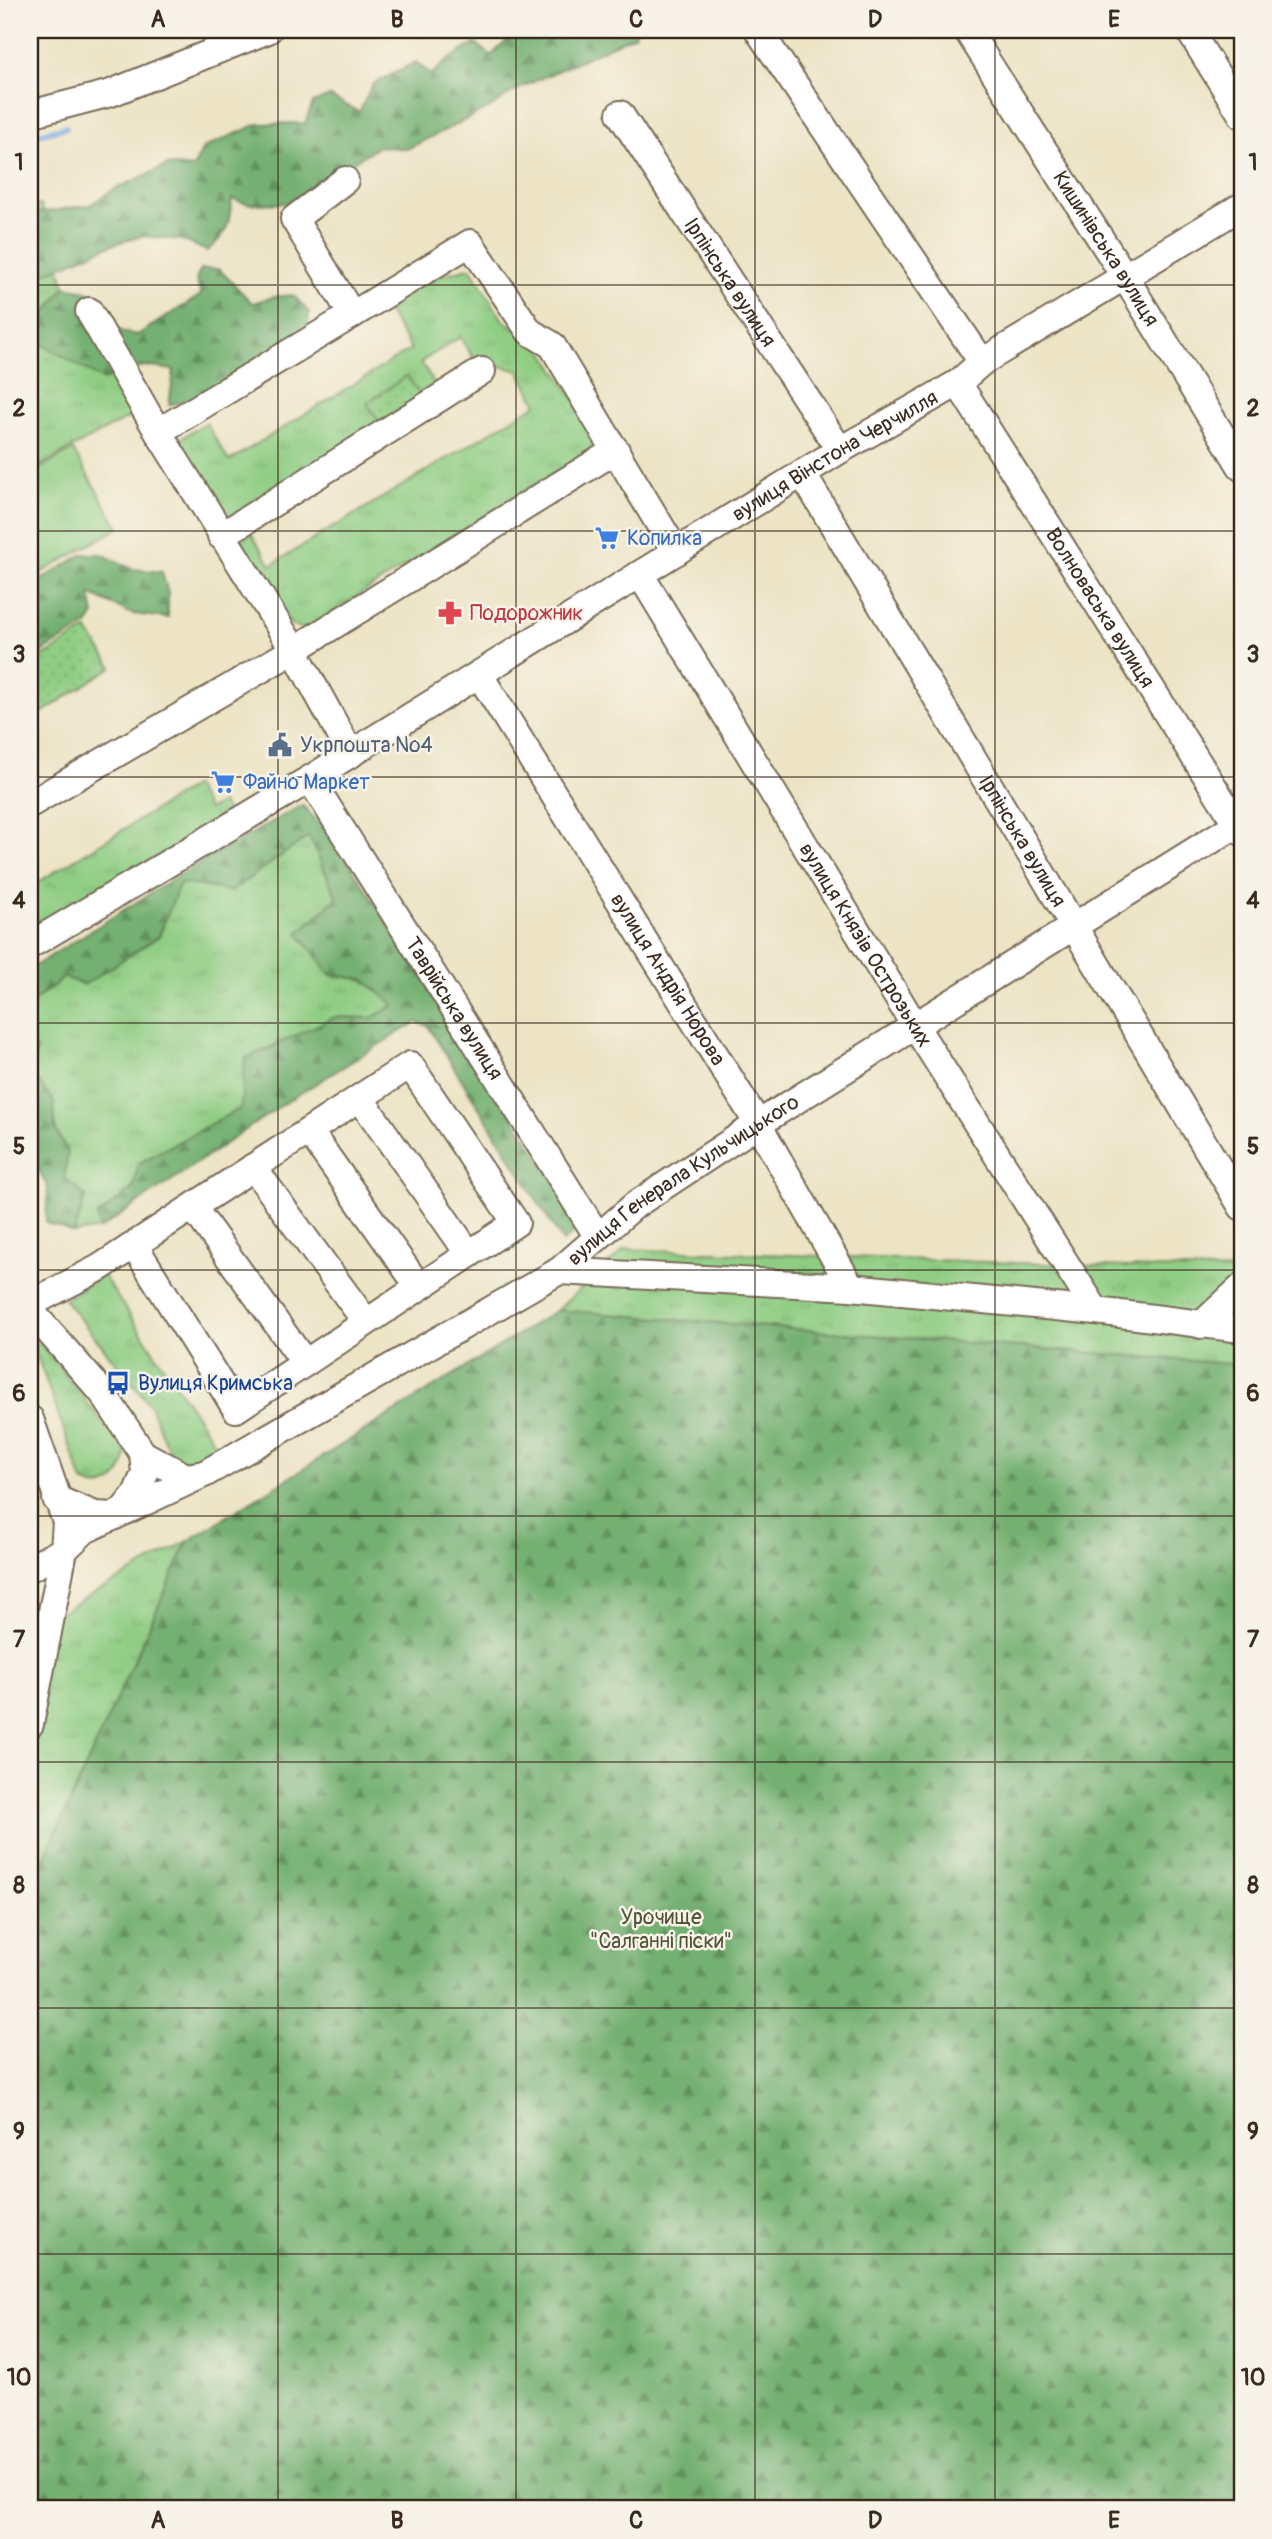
<svg xmlns="http://www.w3.org/2000/svg" width="1272" height="2539" font-family="Pangolin,sans-serif">
<style>
.grass{fill:url(#grass-tufts);stroke:#657c50;stroke-width:2}
.forest{fill:url(#forest-firs);stroke:#576d48;stroke-width:2}
.park{fill:url(#park-dots);stroke:#657c50;stroke-width:2}
.pitch{fill:#8fcd83;stroke:#657c50;stroke-width:2}
.lines{fill:none;stroke-linecap:round;stroke-linejoin:round}
.stream{stroke:#7ba9e4;stroke-width:6}
.minor-casing{stroke:#796b58;stroke-width:30}
.minor{stroke:#fff;stroke-width:26}
.grid{fill:none;stroke:#3b2a1e;stroke-width:2;stroke-opacity:0.55}
.labels{text-anchor:middle;dominant-baseline:central;stroke-width:5;stroke-linejoin:round;paint-order:stroke}
.street-label{font-size:21px;fill:#3b2a1e;stroke:#f7f3e8}
.shop-label{font-size:21px;fill:#366cbe;stroke:#f7f3e8;text-anchor:start}
.health-label{font-size:21px;fill:#be3a42;stroke:#f7f3e8;text-anchor:start}
.service-label{font-size:21px;fill:#4e5e75;stroke:#f7f3e8;text-anchor:start}
.transit-label{font-size:21px;fill:#164399;stroke:#f7f3e8;text-anchor:start}
.park-label{font-size:21px;fill:#505337;stroke:#f7f3e8}
.neatline{fill:none;stroke:#3b2a1e;stroke-width:2.5}
.grid-label{font-size:23px;text-anchor:middle;font-weight:bold;fill:#3b2a1e}
</style>
<defs>
<pattern id="grass-tufts" width="24" height="20" patternUnits="userSpaceOnUse" patternTransform="scale(1.75)"><rect width="24" height="20" fill="#8fcd83"/><path d="M3 7l-1-3M5 7V3M7 7l1-3M15 17l-1-3M17 17v-4M19 17l1-3" fill="none" stroke="#7cb071"/></pattern>
<pattern id="forest-firs" width="22" height="20" patternUnits="userSpaceOnUse" patternTransform="scale(1.75)"><rect width="22" height="20" fill="#73b071"/><path d="M5 1l3.5 6h-7zM16 11l3.5 6h-7z" fill="#608f5c"/></pattern>
<pattern id="park-dots" width="8" height="8" patternUnits="userSpaceOnUse" patternTransform="scale(1.75)"><rect width="8" height="8" fill="#8fcd83"/><path d="M2 2h.1M6 6h.1" fill="none" stroke="#7cb071" stroke-width="1.8" stroke-linecap="round"/></pattern>
</defs>
<rect width="100%" height="100%" fill="#f7f3e8"/>
<filter id="ink" filterUnits="userSpaceOnUse"><feTurbulence type="fractalNoise" baseFrequency=".0143" numOctaves="2"/><feDisplacementMap in="SourceGraphic" scale="14" xChannelSelector="R" yChannelSelector="G"/><feConvolveMatrix kernelMatrix="1 2 1 2 8 2 1 2 1" color-interpolation-filters="sRGB"/></filter>
<filter id="wash" filterUnits="userSpaceOnUse"><feTurbulence type="fractalNoise" baseFrequency=".00686" numOctaves="4" result="noise"/><feDisplacementMap in="SourceGraphic" scale="28" xChannelSelector="R" yChannelSelector="G"/><feGaussianBlur stdDeviation="1.57" result="paint"/><feColorMatrix in="noise" values="0 0 0 0 0 0 0 0 0 0 0 0 0 0 0 0 0 1.4 0 .05"/><feComposite in="paint" operator="in"/></filter>
<g filter="url(#wash)">
<rect width="100%" height="100%" fill="#ede4c5"/>
<path class="grass" d="M41 205 65 287 41 319 36 340 70 359 117 375 137 413 30 471V208Z
M470 268 502 319 541 348 597 433 589 451 305 629 291 625 240 542 251 533 271 565 537 404 519 371 493 364 482 371 460 337 421 362 438 389 228 523 176 446 180 439 206 423 229 461 411 349 383 304 427 275 445 274Z
M194 786 208 810 222 803 230 818 30 932V887Z
M309 836 337 898 298 933 331 975 363 979 394 1005 372 1018 335 1017 241 1108 140 1163 133 1188 97 1217 100 1229 74 1233 86 1196 64 1178 68 1153 55 1129 54 1103 32 1073 36 1050 30 1043V1004L64 977 159 936 180 882 231 891Z
M625 1249 1242 1271V1365L557 1310Z
M103 1275 219 1450 192 1466 179 1463 164 1441 150 1405 64 1299Z
M39 1342 126 1452C125 1476 107 1495 83 1482L33 1345Z
M188 1541 30 1890V1629Z"/>
<path class="forest" d="M523 30H637L634 35 514 91 490 108 407 149 379 146 286 203 250 204 232 199C229 225 228 234 207 251L182 240 142 236 111 245 30 280V214L90 205 113 190 168 165 193 168 203 148 258 124 305 123 313 103 329 96 359 112 373 84 416 62 431 75 449 59 476 43 491 56 508 39Z
M201 269H219L252 303 273 297 293 295 309 312 307 334 205 397 169 405 174 370 144 366 103 380 35 340 41 319 65 287 87 291 120 331 137 335 201 295 196 280Z
M83 554H101L133 569 162 572 168 594V618L132 614 90 594 94 615 87 625 30 659V587Z
M302 805 333 838 583 1225 563 1242 428 1026 416 1022 291 1099 100 1229 97 1217 133 1188 139 1163 241 1108 245 1059 335 1017 372 1018 394 1005 363 979 331 975 298 933 337 898 309 836 231 891 180 883 159 936 84 985 64 977 30 1004V969L192 867Z
M30 1043 36 1050 32 1073 54 1102 55 1129 68 1153 64 1178 86 1196 74 1233 46 1223 48 1188 30 1154Z
M557 1310 1242 1365V2509H30V1890L188 1541Z"/>
<path class="park" d="M407 376 421 396 380 423 367 403Z
M87 629 112 667 43 712 30 692V665Z"/>
<path class="pitch" d="M73 450 119 528 30 579V474Z"/>
<g class="lines">
<path class="stream" d="M30 136 66 127"/>
</g>
</g>
<g filter="url(#ink)">
<g class="lines">
<g class="minor-casing">
<g id="minor">
<path d="M758 30 982 362"/>
<path id="s1" d="M967 30 1125 277 1242 468"/>
<path d="M1189 30 1242 115"/>
<path d="M30 114 111 93 268 30"/>
<path id="s2" d="M620 114 840 450"/>
<path d="M345 180 294 219 352 315 470 243 530 332 552 345 676 552"/>
<path d="M89 311 158 432"/>
<path id="s3" d="M958 383 1242 832"/>
<path id="s4" d="M802 473 1242 1207"/>
<path d="M221 536 482 371"/>
<path id="s5" d="M640 574 915 1026 1096 1311"/>
<path id="s6" d="M479 674 758 1124 851 1287"/>
<path d="M351 754 294 650 158 432 352 315"/>
<path id="s7" d="M310 779 598 1237"/>
<path d="M30 804 294 650 616 450"/>
<path id="s8" d="M30 945 310 779 840 450 958 383 982 362 1242 206"/>
<path d="M360 1098 469 1254"/>
<path d="M309 1131 419 1287"/>
<path d="M253 1167 366 1322"/>
<path d="M193 1207 305 1363"/>
<path d="M559 1271 851 1287 1096 1311 1242 1329"/>
<path d="M30 1304 99 1268 134 1245 410 1065 516 1223 236 1409 134 1245"/>
<path d="M30 1310 102 1392 143 1454 145 1473 136 1494 124 1509 115 1516 85 1530 64 1550 30 1568"/>
<path d="M1201 1325 1242 1287"/>
<path d="M30 1419 66 1522 64 1550 30 1724"/>
<path d="M143 1454 186 1477 204 1474"/>
<path id="s9" d="M56 1499 95 1515 115 1516 206 1473 559 1271 635 1205 758 1124 1242 821"/>
</g>
</g>
<use href="#minor" class="minor"/>
</g>
</g>
<path class="grid" d="M278 30V2509M516 30V2509M755 30V2509M995 30V2509M30 285H1242M30 531H1242M30 777H1242M30 1023H1242M30 1270H1242M30 1516H1242M30 1762H1242M30 2008H1242M30 2254H1242"/>
<defs>
<g id="supermarket-bare" transform="scale(1.89)"><path d="M-6-5.5h2.5l.6 2H6L4.5 2H-2.5L-4.4-4H-6ZM-1.5 3.2a1.3 1.3 0 1 0 .1 0ZM3 3.2a1.3 1.3 0 1 0 .1 0Z" fill="#3f7fe0" stroke="#f7f3e8" stroke-width="2.5" paint-order="stroke"/></g>
<g id="pharmacy-bare" transform="scale(1.89)"><path d="M-2-6h4v4h4v4h-4v4h-4v-4h-4v-4h4Z" fill="#e0444e" stroke="#f7f3e8" stroke-width="2.5" paint-order="stroke"/></g>
<g id="civic-bare" transform="scale(1.89)"><path d="M-.6-6.5H3V-4.5H.6V-3L4-1V1h2V6H-6V1h2V-1L-.6-3ZM-1.2 2.5V6h2.4V2.5Z" fill="#5c6f8a" stroke="#f7f3e8" stroke-width="2.5" paint-order="stroke"/></g>
<g id="bus-bare" transform="scale(1.89)"><path d="M-5-6H5V4H4V6H2V4H-2V6H-4V4H-5ZM-3.5-4V0h7V-4ZM-3.5 1.2v1.5H-2V1.2ZM2 1.2v1.5H3.5V1.2Z" fill="#1a4fb4" stroke="#f7f3e8" stroke-width="2.5" paint-order="stroke"/></g>
</defs>
<g fill-rule="evenodd">
<use href="#supermarket-bare" x="607" y="538"/>
<use href="#pharmacy-bare" x="450" y="613"/>
<use href="#civic-bare" x="280" y="745"/>
<use href="#supermarket-bare" x="223" y="782"/>
<use href="#bus-bare" x="118" y="1383"/>
</g>
<g class="labels">
<g class="street-label">
<text stroke="none"><textPath href="#s1" startOffset="259">Кишинівська вулиця</textPath></text>
<text stroke="none"><textPath href="#s2" startOffset="201">Ірпінська вулиця</textPath></text>
<text stroke="none"><textPath href="#s8" startOffset="942">вулиця Вінстона Черчилля</textPath></text>
<text stroke="none"><textPath href="#s3" startOffset="266">Волноваська вулиця</textPath></text>
<text stroke="none"><textPath href="#s4" startOffset="429">Ірпінська вулиця</textPath></text>
<text stroke="none"><textPath href="#s5" startOffset="434">вулиця Князів Острозьких</textPath></text>
<text stroke="none"><textPath href="#s6" startOffset="359">вулиця Андрія Норова</textPath></text>
<text stroke="none"><textPath href="#s7" startOffset="271">Таврійська вулиця</textPath></text>
<text stroke="none"><textPath href="#s9" startOffset="724">вулиця Генерала Кульчицького</textPath></text>
</g>
<g class="shop-label">
<text x="627" y="538">Копилка</text>
<text x="243" y="782">Файно Маркет</text>
</g>
<g class="health-label">
<text x="470" y="613">Подорожник</text>
</g>
<g class="service-label">
<text x="300" y="745">Укрпошта №4</text>
</g>
<g class="transit-label">
<text x="138" y="1383">Вулиця Кримська</text>
</g>
<g class="park-label">
<text x="661" y="1917">Урочище<tspan x="661" dy="24">"Салганні піски"</tspan></text>
</g>
</g>
<rect width="1272" height="2539" fill="none" stroke="#f7f3e8" stroke-width="77"/>
<rect x="38" y="38" width="1196" height="2462" class="neatline"/>
<g class="grid-label">
<text x="158" y="27">A</text>
<text x="397" y="27">B</text>
<text x="636" y="27">C</text>
<text x="875" y="27">D</text>
<text x="1114" y="27">E</text>
<text x="19" y="170">1</text>
<text x="1253" y="170">1</text>
<text x="19" y="416">2</text>
<text x="1253" y="416">2</text>
<text x="19" y="662">3</text>
<text x="1253" y="662">3</text>
<text x="19" y="908">4</text>
<text x="1253" y="908">4</text>
<text x="19" y="1154">5</text>
<text x="1253" y="1154">5</text>
<text x="19" y="1401">6</text>
<text x="1253" y="1401">6</text>
<text x="19" y="1647">7</text>
<text x="1253" y="1647">7</text>
<text x="19" y="1893">8</text>
<text x="1253" y="1893">8</text>
<text x="19" y="2139">9</text>
<text x="1253" y="2139">9</text>
<text x="19" y="2385">10</text>
<text x="1253" y="2385">10</text>
<text x="158" y="2528">A</text>
<text x="397" y="2528">B</text>
<text x="636" y="2528">C</text>
<text x="875" y="2528">D</text>
<text x="1114" y="2528">E</text>
</g>
</svg>
